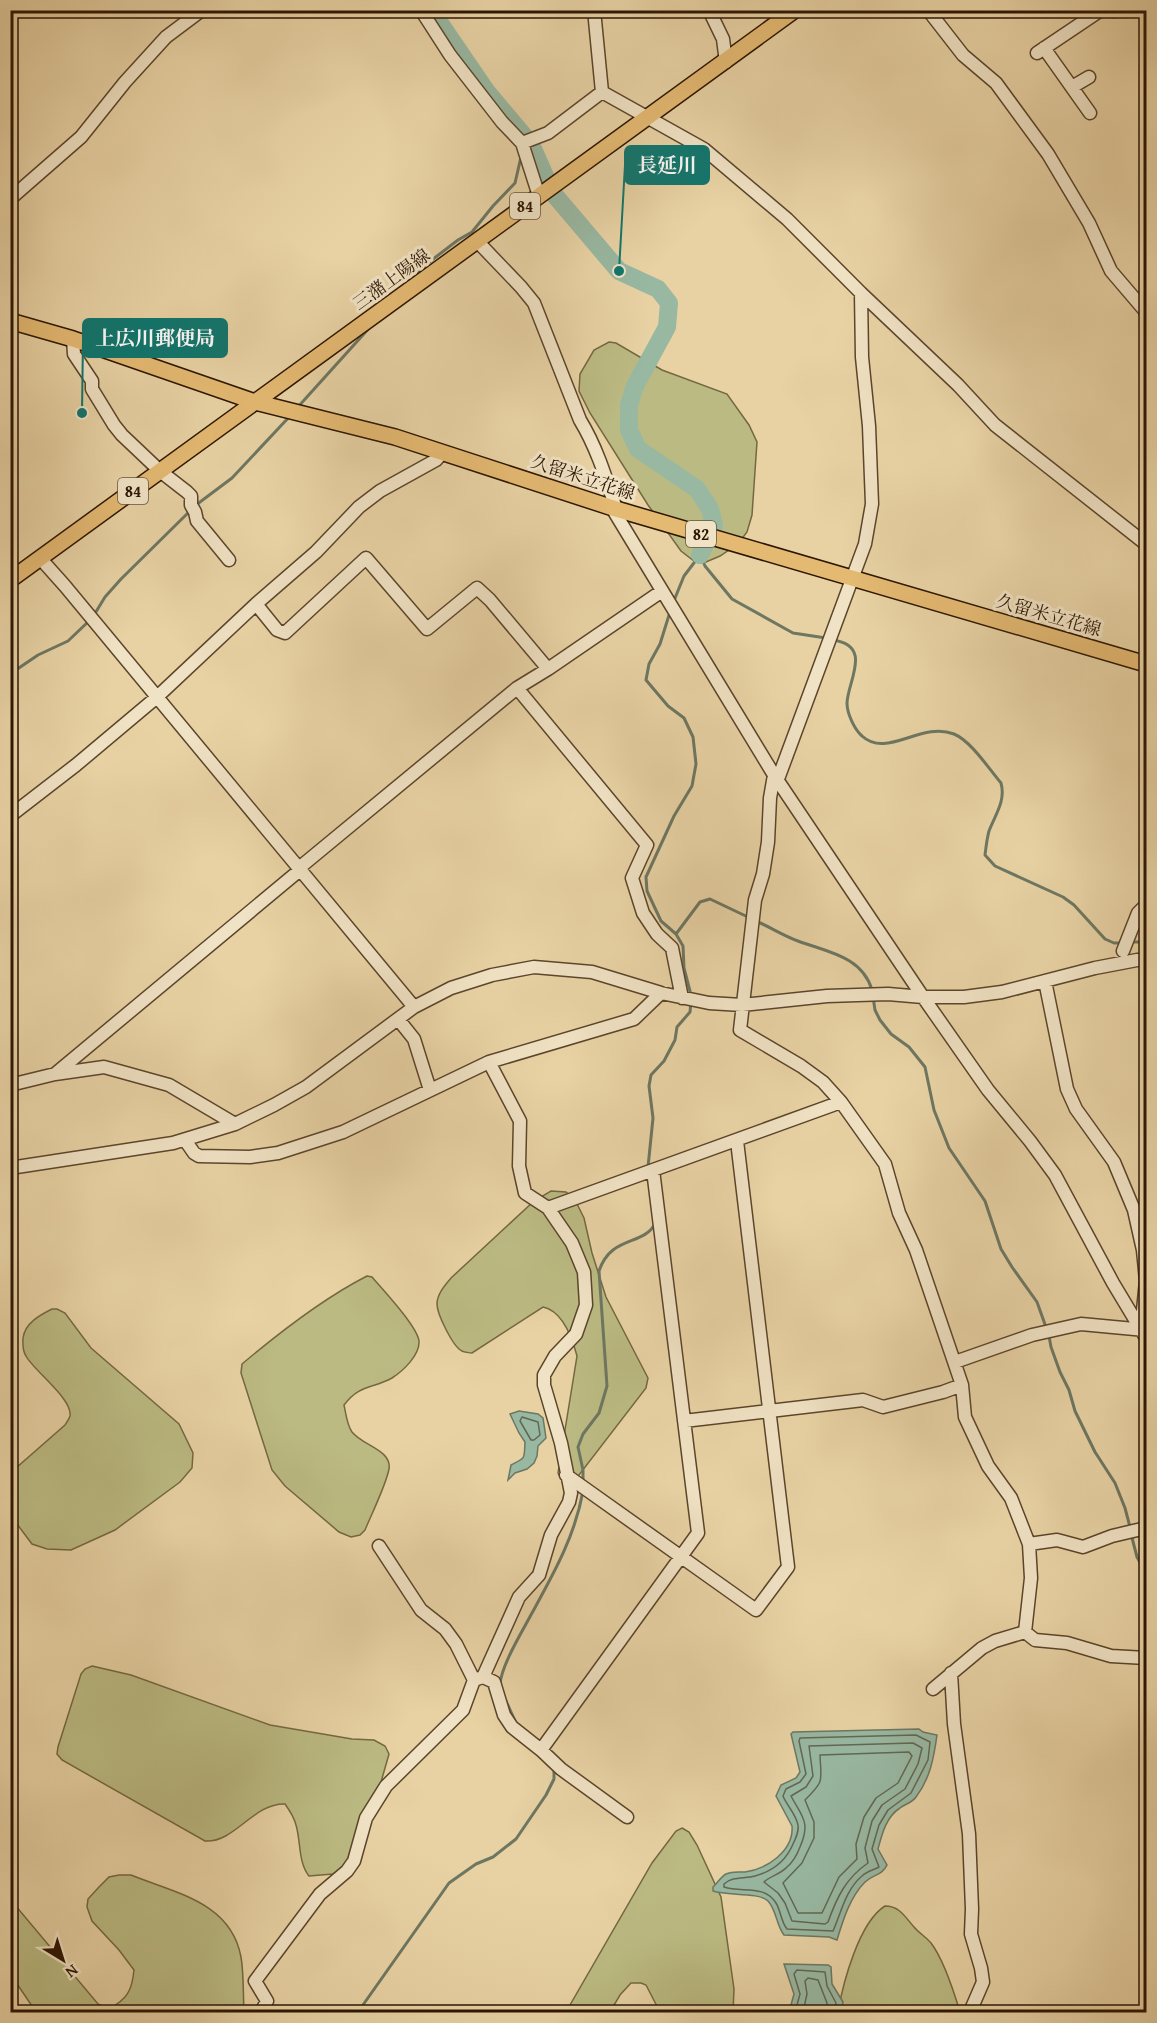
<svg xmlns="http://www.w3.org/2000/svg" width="1157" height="2023" font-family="'Gentium Book Plus','Noto Serif JP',serif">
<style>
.green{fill:#bbba82;stroke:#746842;stroke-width:1.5}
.water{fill:#98b8a2;stroke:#6d7762;stroke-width:1.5}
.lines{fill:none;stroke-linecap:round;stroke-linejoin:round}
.shore{stroke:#626752;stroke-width:1.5}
.stream{stroke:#6d7762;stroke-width:3}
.river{stroke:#98b8a2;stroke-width:18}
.minor-casing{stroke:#5b452b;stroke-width:15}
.major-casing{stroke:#2c1603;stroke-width:18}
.minor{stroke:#f0e2c4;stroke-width:12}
.major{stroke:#e4b972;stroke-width:15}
.labels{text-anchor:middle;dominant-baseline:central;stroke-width:6;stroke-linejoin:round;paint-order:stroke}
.shield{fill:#f0e2c4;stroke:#67533d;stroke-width:1.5}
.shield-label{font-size:16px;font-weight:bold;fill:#2c1603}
.street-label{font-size:18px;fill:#2c1603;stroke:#f0e2c4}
.leader{fill:none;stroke:#0f766e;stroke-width:2}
.callout-dot{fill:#0f766e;stroke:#f0e2c4;stroke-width:2}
.callout{fill:#0f766e;stroke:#0f766e;stroke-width:2}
.callout-label{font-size:20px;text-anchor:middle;font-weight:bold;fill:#fff}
</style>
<rect width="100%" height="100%" fill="#e8d2a4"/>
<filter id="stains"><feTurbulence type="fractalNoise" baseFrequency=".00333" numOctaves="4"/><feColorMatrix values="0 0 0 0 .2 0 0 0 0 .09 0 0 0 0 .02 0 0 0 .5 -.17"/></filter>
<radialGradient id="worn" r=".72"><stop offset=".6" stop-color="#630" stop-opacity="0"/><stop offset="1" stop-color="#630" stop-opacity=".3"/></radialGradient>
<path class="green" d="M609 342 616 343 662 370 727 394 749 425 757 442 752 515 747 532 738 544 720 556 706 562 694 561 681 551 648 505 590 413 579 391 580 374 594 350Z
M551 1191 566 1192 575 1200 584 1218 592 1253 606 1297 648 1378 646 1388 579 1475 567 1483 562 1480 558 1473 577 1356C572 1337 562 1311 543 1307L472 1353C471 1353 463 1352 462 1351 453 1347 437 1314 437 1304 437 1294 445 1285 451 1278L534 1201Z
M367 1276 372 1277C383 1290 417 1326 419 1341 420 1355 403 1371 392 1378 372 1389 360 1384 344 1405 346 1414 347 1425 352 1432 363 1446 392 1450 389 1469 386 1485 372 1513 365 1530L360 1535 351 1537 339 1532 285 1486 272 1470 241 1373 242 1364C280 1332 322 1299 367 1276Z
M52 1309H57L65 1313 91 1348 179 1424 193 1453 192 1468 180 1482 115 1530 71 1550 47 1549 32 1544 11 1516V1475L16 1468 65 1425C67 1422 69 1419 70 1416 73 1399 33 1370 26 1356 22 1350 23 1345 23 1338 25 1323 40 1315 52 1309Z
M92 1666 131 1675 270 1725 352 1739 374 1740 385 1746 389 1754 367 1831 344 1867 333 1874 309 1876C298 1862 301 1842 296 1825 294 1817 290 1811 285 1804 253 1803 235 1843 205 1841L62 1760 57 1754 58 1747 81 1674 85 1669Z
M682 1828 689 1832 697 1845 721 1897 734 1989 733 2012H660L646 1985 641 1983H631L620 1995 610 2012H566L652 1863 676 1831Z
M119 1875H131C175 1893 231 1902 241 1957 244 1975 243 1994 244 2012H36L11 1975 10 1899 98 2004 109 2009C127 1999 132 1991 134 1970L119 1950 92 1921 87 1907 88 1899 99 1887 109 1877Z
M885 1906C900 1906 905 1917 914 1927 919 1933 926 1937 931 1943 944 1960 954 1992 960 2012H838C843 1983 859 1922 885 1906Z"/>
<path class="water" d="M519 1411 538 1414 543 1418 546 1438 538 1446 537 1456 534 1463 527 1469 515 1473 508 1480 511 1465C526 1457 524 1460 525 1442L519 1433 510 1414Z
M919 1729 923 1732 937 1735C934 1757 930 1779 916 1797 912 1803 905 1804 900 1808 886 1817 882 1834 878 1849L887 1865C882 1876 873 1874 865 1882 850 1897 843 1920 837 1940L829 1937 784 1935C776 1925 777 1911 768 1901 759 1892 727 1896 713 1891V1887C717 1883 721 1877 726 1874 732 1871 739 1872 745 1872 767 1869 794 1851 792 1826L776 1796 781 1785 796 1778 800 1772 791 1734 793 1732Z
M784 1964 828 1965 831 1967 832 1984 843 2002 842 2007 837 2012H789L794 1994Z"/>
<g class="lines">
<path class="shore" d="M522 1417 538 1422 540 1435 534 1440H531L520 1421Z
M916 1735 930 1742 928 1760 911 1793 888 1810 879 1825 872 1849 879 1867C874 1870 867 1871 862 1876 846 1889 841 1913 833 1931L787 1929C781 1922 781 1911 776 1903 764 1884 742 1893 724 1887V1884C733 1876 744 1879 755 1876 773 1871 786 1861 793 1844 796 1838 799 1832 798 1825 796 1814 787 1806 783 1796L786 1789 800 1782 806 1774 799 1741 800 1738Z
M913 1743 922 1748 918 1764 905 1789 882 1805 872 1821 865 1848 868 1863C846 1878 837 1897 828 1922L825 1924 792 1921 785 1903 778 1893 764 1882C770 1876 781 1874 787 1867 793 1862 797 1855 800 1847 811 1822 802 1817 791 1796L806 1787 813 1776 809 1746Z
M909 1752 912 1756 898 1783 876 1798 864 1817 856 1844 857 1859 839 1877 822 1913H798L783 1883 802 1863 814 1838V1822L805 1800C825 1780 821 1782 820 1755Z
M795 2012 800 1994 794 1974 797 1970 825 1972 827 1986 836 2003 834 2012
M803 2012 807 1994 805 1981 808 1978 818 1980 827 2003 826 2012"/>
<path class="stream" d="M414 279 424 266 458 240 472 232 493 206 515 183 521 157
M297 408 371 326
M196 505 232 478 291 415
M700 555 705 566 732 599 793 633 826 638
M673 603 684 576 700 555
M670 612 660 644 649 664 646 680 668 706 684 718 693 737 696 764 692 786 674 816 646 877 647 891 661 921 676 934 683 946 684 968 691 995
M94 615 105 597 121 579 191 510
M833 640C873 646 848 680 847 703 847 713 854 729 862 736 887 759 921 721 954 734 971 741 989 769 1001 783 1006 801 995 815 989 831 987 838 986 847 985 855L995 866 1063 897 1074 905 1105 939 1114 943H1124
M10 674 38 655 68 641 90 620
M756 921C770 927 784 936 798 941 827 952 862 956 872 990
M676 934 700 902 710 899 750 918
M1130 942H1146
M873 997 875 1010 880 1020 891 1034 909 1047 925 1067 934 1110 949 1148 985 1201 1001 1249 1012 1267 1037 1302 1047 1330
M648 1167 653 1118 649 1086 651 1075 664 1061 675 1040 677 1027 690 1012 691 1002
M1049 1336 1051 1347 1060 1372 1069 1390 1075 1411 1095 1452 1115 1483 1125 1508 1130 1527
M583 1481V1470L578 1447 583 1434 599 1413 607 1386 599 1271C611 1235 643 1246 655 1224
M1131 1534 1137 1557 1146 1573
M500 1684C502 1664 523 1630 532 1613 554 1573 575 1536 583 1491
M506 1701 516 1723
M358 2012 449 1883 476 1864 493 1857 516 1839 546 1795 554 1779V1767"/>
<path class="river" d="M431 10 487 92 531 144 552 192 619 271 658 289 669 303 667 327 635 386 629 405V430L638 449 697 489 710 509 714 525 700 555"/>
<g class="minor-casing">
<path id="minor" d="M421 10 450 55 502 122 522 143 539 196
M594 10 602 92
M709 10 723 39 726 62
M928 10 963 55 996 83 1048 154 1089 223 1111 271 1146 312
M1113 11 1115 10
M1044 48 1090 113
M1037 53 1101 10
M1072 87 1089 77
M602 92 704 149 787 219 861 293 958 385 995 425 1146 544
M522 143 548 133 602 92
M10 199 81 137 125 82 166 37 202 10
M477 241 521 287 534 303 580 420C597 448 606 478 616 509L615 513 774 775 923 997 988 1090 1030 1141 1055 1175 1113 1283 1146 1338
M73 339 74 354 92 381V389L114 425 122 435 160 471 187 492 191 496V505L195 512 197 521 229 560
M40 558 65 586 414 1007
M256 604 277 630 285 633 366 558 427 629 477 588 490 600 548 669
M517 688 647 845 632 878 643 913 657 934 672 948 682 998
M774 775 770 798 768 842 763 874 755 900 740 1030 801 1066 823 1082 841 1102 885 1164 899 1213 916 1250 962 1385 965 1417 988 1466 1011 1498 1029 1544 1031 1578 1025 1632
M778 779 865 544 872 504 869 426 862 357 861 293
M10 816 76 765 157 697 256 604 316 552 359 507 380 491 436 460 443 452
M299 868 517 688 548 669 662 591
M1123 951 1138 913 1146 905
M1045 981 1067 1089 1076 1109 1114 1162 1134 1210 1143 1250 1146 1281 1141 1330
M398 1019 414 1039 430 1090
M55 1074 300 870
M10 1085 55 1074 104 1067 169 1085 235 1124
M185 1140 194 1153 199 1156 250 1157 278 1153 343 1132 489 1062 634 1019 661 993
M10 1168 173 1143 235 1124 274 1105 306 1087 414 1007 451 988 492 975 534 967 592 972 661 993 709 1003 742 1005 827 996 888 994 923 997H964L1002 992 1095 968 1137 960H1146
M548 1208 841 1102
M955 1362 1032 1335 1081 1324 1145 1330
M684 1421 863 1400 883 1407 943 1392 962 1385
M566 1475 756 1610 788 1567 737 1141
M1029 1544 1057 1540 1083 1547 1112 1536 1146 1528
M1025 1632 1035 1640 1067 1643 1111 1656 1146 1658
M951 1673 954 1724 969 1834 972 1909 971 1934 981 1968 983 1982 970 2012
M483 1677 494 1682 504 1715 512 1727 541 1750 561 1769 627 1817
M474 1680 483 1677 519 1597 539 1575 551 1535 569 1502 571 1493 561 1443 544 1385V1375L555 1356 576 1334 586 1305 584 1272 572 1243 548 1208 525 1193 519 1166 520 1121 489 1062
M933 1689 982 1648 995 1641 1025 1632
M541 1750 698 1533 653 1170
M261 2012 267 2001 255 1981 320 1894 347 1871 354 1861 366 1818 386 1786 463 1710 474 1680 456 1644 445 1629 421 1610 379 1546"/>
</g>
<g class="major-casing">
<path id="major" d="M10 321 73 339 255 402 395 437 616 509 1146 664
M10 580 795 10"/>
</g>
<use href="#minor" class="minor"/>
<use href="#major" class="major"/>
</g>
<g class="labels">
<g class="shield">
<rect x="510" y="193" width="30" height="26" rx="4.5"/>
<rect x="118" y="478" width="30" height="26" rx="4.5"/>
<rect x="686" y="521" width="30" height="26" rx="4.5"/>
</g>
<g class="shield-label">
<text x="525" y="206">84</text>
<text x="133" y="491">84</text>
<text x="701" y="534">82</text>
</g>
<g class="street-label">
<text transform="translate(391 279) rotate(-36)">三潴上陽線</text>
<text transform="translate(583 477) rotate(18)">久留米立花線</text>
<text transform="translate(1049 615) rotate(16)">久留米立花線</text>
</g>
</g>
<path class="leader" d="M619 271L625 165M82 413L83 338"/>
<g class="callout-dot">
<circle cx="619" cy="271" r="6"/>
<circle cx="82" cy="413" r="6"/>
</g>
<g class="callout">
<rect x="625" y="146" width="84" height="38" rx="6"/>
<rect x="83" y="319" width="144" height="38" rx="6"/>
</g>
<g class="callout-label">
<text x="667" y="172">長延川</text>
<text x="155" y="345">上広川郵便局</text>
</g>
<rect width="1157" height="2023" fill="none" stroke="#e8d2a4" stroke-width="36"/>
<rect x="12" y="12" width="1133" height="1999" fill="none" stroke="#2c1603" stroke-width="3"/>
<rect x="18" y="18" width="1121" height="1987" fill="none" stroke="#2c1603" stroke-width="1.5"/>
<g transform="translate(63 1960) rotate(142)" stroke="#f0e2c4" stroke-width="4.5" paint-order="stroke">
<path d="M0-4.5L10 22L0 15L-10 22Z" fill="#2c1603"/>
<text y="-9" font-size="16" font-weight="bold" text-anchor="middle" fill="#2c1603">N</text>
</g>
<rect width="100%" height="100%" filter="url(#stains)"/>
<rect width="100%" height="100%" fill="url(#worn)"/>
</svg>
